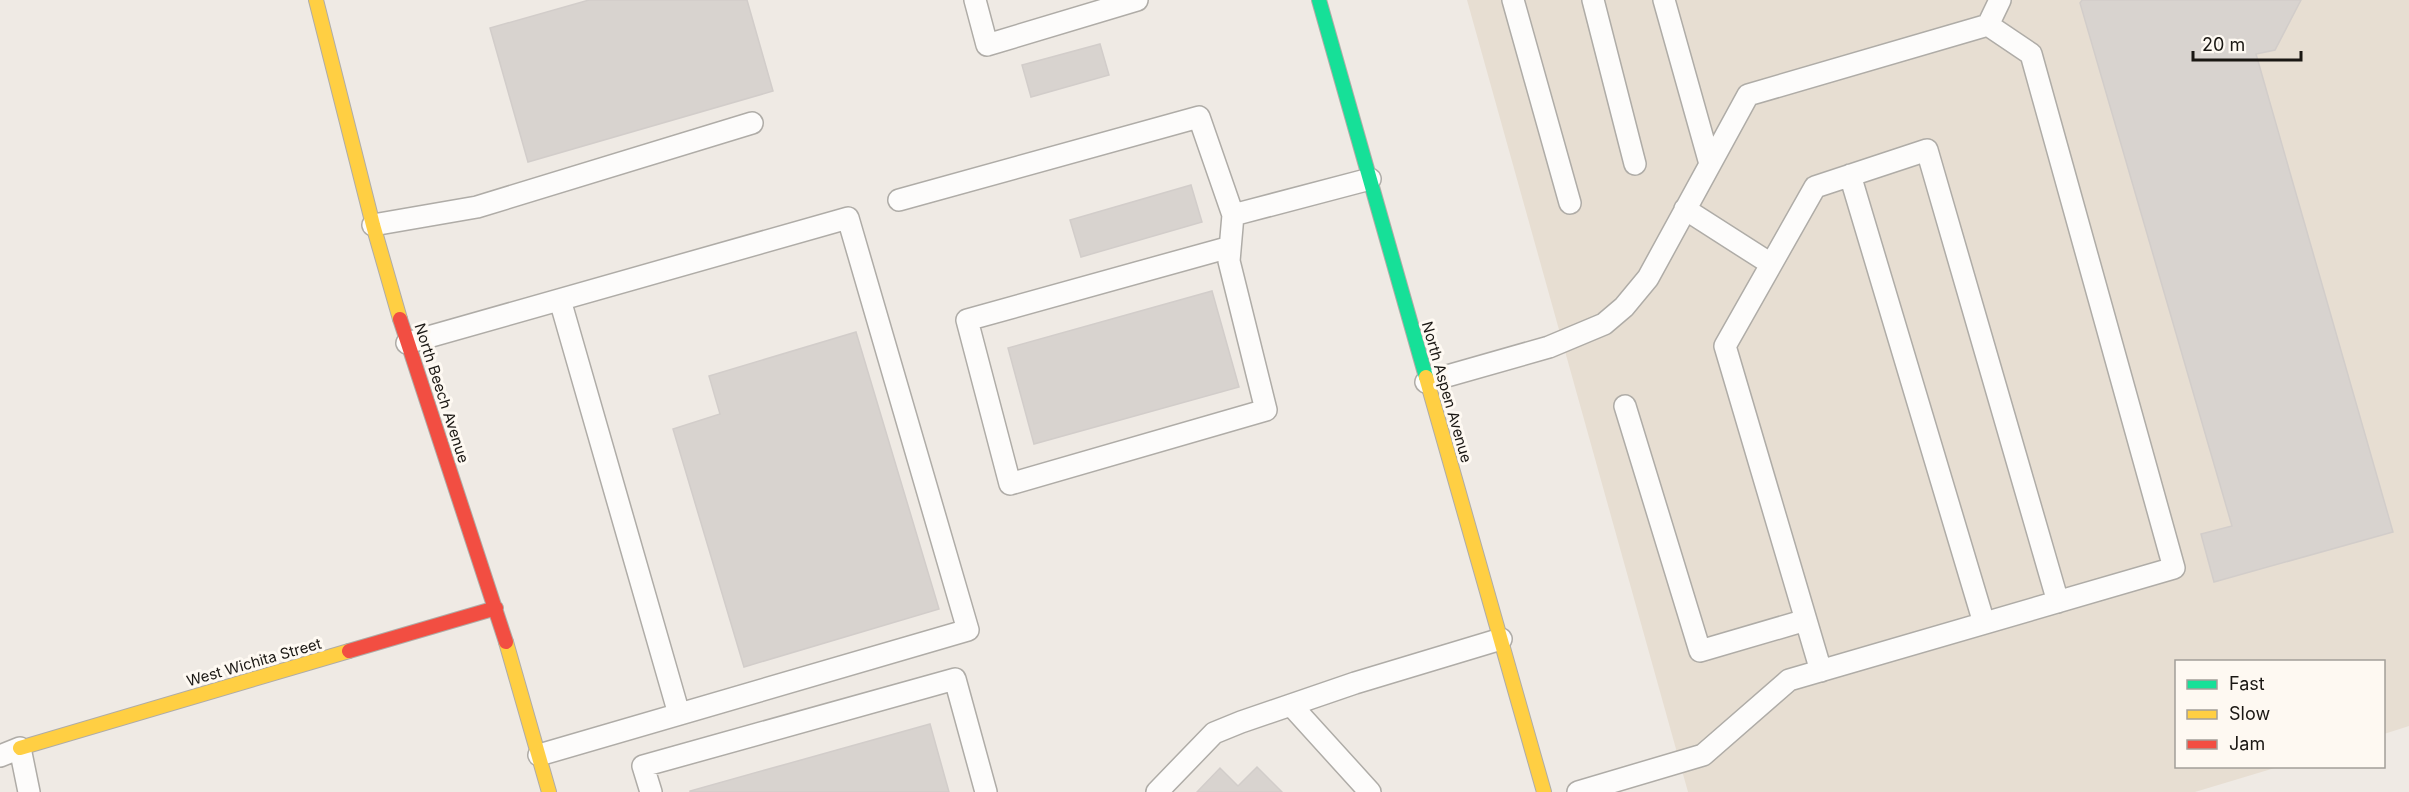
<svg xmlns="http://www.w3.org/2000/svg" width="2409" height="792" font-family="Inter,sans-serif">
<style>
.built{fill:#e7ded2}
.building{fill:#d8d3cf;stroke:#d2cdca;stroke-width:1.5}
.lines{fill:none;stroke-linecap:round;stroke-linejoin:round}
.lane-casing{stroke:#afaca7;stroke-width:24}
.fast-casing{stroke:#afaca7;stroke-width:16}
.slow-casing{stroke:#afaca7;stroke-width:16}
.jam-casing{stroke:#afaca7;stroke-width:16}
.lane{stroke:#fdfcfb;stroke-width:21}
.fast{stroke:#16e098;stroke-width:14}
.slow{stroke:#ffcf43;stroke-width:14}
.jam{stroke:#f24e42;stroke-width:14}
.labels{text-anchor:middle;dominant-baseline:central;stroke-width:6;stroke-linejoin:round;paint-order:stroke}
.street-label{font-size:15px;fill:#1a1713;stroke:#fef9f2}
</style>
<rect width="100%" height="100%" fill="#efeae4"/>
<path class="built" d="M1467 0H2409V726L2384 734V662H2176V766L2278 767 2195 792H1688Z"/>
<path class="building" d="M589 0H747L773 91 528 162 490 28Z
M2082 0H2301L2275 50 2256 54 2393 532 2214 582 2201 534 2232 526 2080 3Z
M1100 44 1109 75 1031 97 1022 65Z
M1191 185 1202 222 1081 257 1070 220Z
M1212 291 1239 387 1034 444 1008 348Z
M856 332 939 609 744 667 673 429 720 414 709 376Z
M930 724 949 792H690V791Z
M1257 767 1282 792H1197L1220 768 1238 786Z"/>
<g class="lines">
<g class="lane-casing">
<path id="lane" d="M975 0 987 45 1137 0
M1513 0 1570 203
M1593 0 1635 164
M1664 0 1710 164
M1850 175 1984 623
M899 200 1199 117 1233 215 1370 179
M1685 209 1771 264
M373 225 477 207 752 123
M1230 247 967 320 1010 484 1266 410 1229 261 1233 215
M560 300 679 714
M407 343 848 218 968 630 539 755
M1426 382 1549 347 1604 324 1624 307 1648 278 1748 95 1988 25 2000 0
M1625 406 1700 651 1806 620
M1821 671 1725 346 1815 187 1927 150 2058 602
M1291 705 1370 792
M0 756 20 748 29 792
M651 792 643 766 955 679 986 792
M1157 792 1214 733 1241 722 1355 683 1501 639
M1578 792 1703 755 1789 680 2174 568 2031 54 1988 25"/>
</g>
<g class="fast-casing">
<path id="fast" d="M1319 0 1426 377"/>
</g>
<g class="slow-casing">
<path id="slow" d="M316 0 373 225 400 319
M1426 377 1544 792
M506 642 549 792
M20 748 349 651"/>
</g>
<g class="jam-casing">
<path id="jam" d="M400 319 506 642
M349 651 496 608"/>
</g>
<use href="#lane" class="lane"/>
<use href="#fast" class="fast"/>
<use href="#slow" class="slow"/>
<use href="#jam" class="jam"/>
</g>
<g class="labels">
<g class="street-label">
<text transform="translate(1447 392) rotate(74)">North Aspen Avenue</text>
<text transform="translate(442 393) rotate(72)">North Beech Avenue</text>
<text transform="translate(254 662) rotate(-16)">West Wichita Street</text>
</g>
</g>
<rect x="2175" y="660" width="210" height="108" fill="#fef9f2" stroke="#a39f99" stroke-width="1.5"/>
<rect x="2187" y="680" width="30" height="9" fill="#16e098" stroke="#a39f99" stroke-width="1.5"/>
<text x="2229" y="690" font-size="18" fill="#1a1713">Fast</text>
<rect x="2187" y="710" width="30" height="9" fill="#ffcf43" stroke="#a39f99" stroke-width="1.5"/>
<text x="2229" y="720" font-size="18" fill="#1a1713">Slow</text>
<rect x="2187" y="740" width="30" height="9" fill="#f24e42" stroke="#a39f99" stroke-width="1.5"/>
<text x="2229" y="750" font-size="18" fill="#1a1713">Jam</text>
<path d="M2193 51v9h108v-9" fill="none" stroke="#1a1713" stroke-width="3"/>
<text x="2202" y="51" font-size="18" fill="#1a1713" stroke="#fef9f2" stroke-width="4.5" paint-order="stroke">20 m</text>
</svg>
